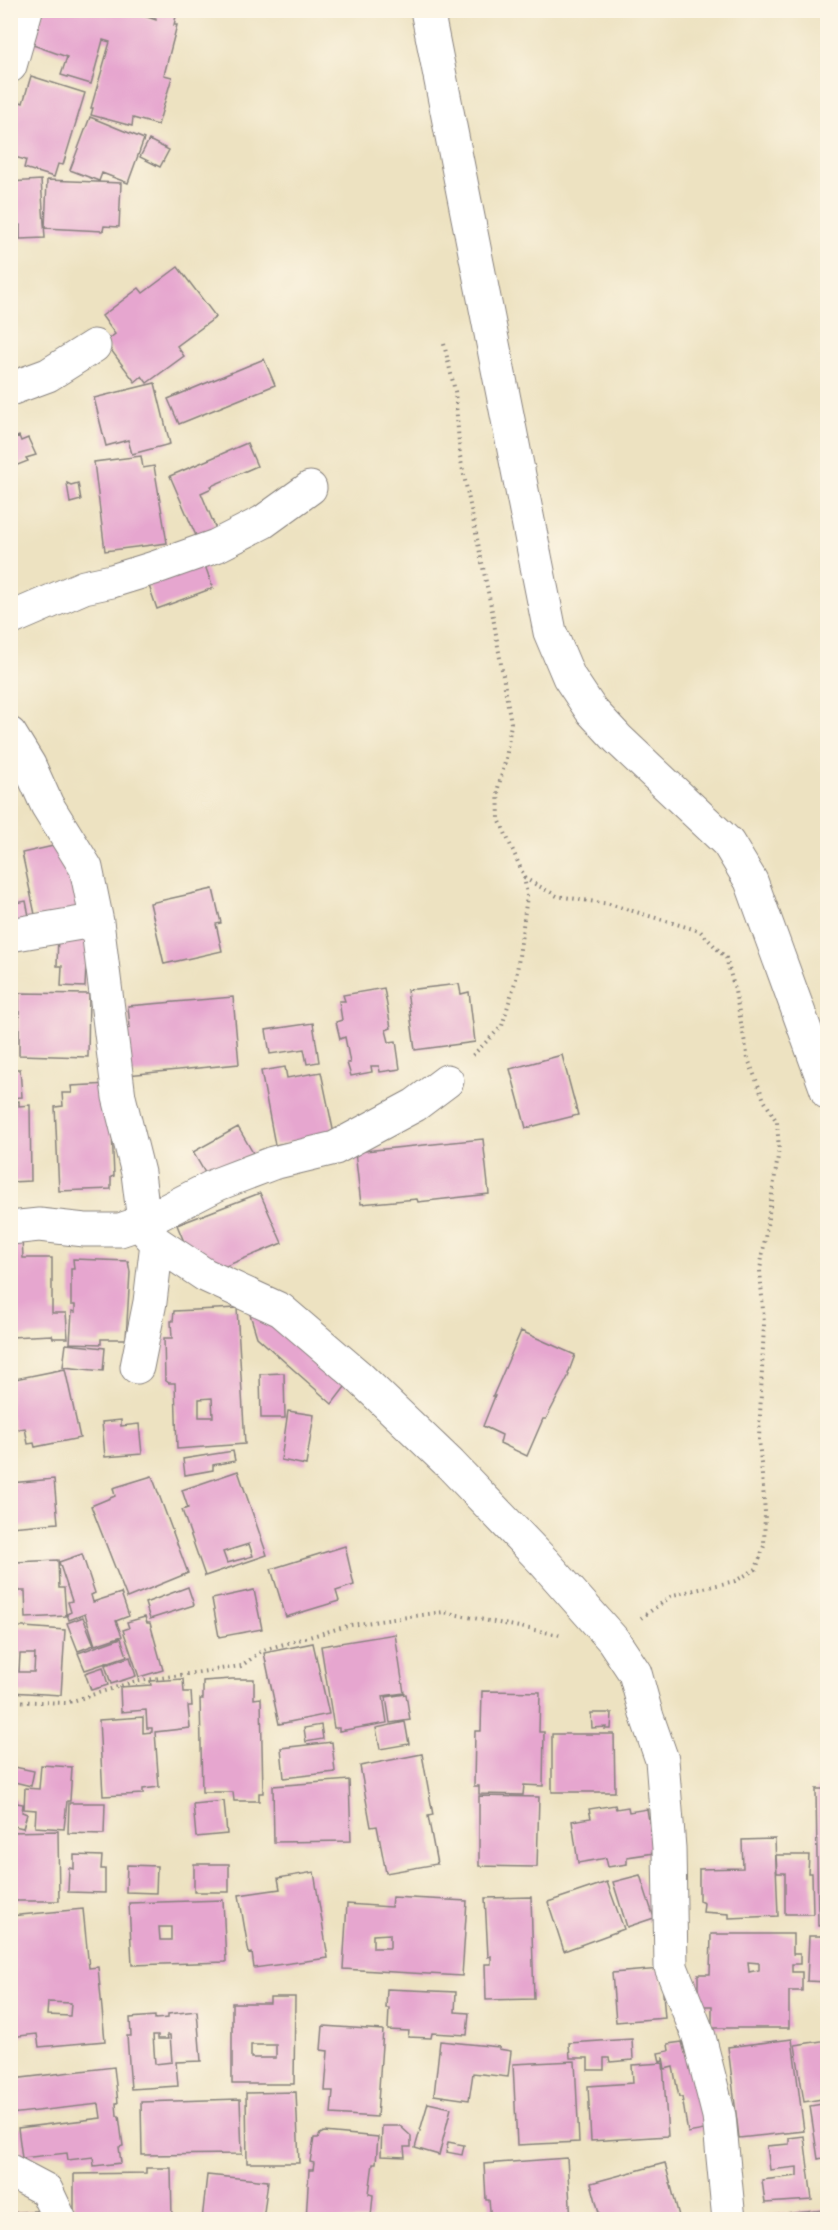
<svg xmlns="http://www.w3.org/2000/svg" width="838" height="2230" font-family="Dekko,sans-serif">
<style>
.building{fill:#e6a6cf;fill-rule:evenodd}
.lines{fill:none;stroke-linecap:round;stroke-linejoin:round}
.minor-casing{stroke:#88827e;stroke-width:35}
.path{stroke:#88827e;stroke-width:4;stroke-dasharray:1.5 4.5;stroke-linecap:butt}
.minor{stroke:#fff;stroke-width:33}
</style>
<rect width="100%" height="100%" fill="#fcf5e5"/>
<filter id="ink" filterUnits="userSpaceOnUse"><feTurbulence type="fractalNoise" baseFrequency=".0167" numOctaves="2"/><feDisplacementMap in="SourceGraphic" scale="12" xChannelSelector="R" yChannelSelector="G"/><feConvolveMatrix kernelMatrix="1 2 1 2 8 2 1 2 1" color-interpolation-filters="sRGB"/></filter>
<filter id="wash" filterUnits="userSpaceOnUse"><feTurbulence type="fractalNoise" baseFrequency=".008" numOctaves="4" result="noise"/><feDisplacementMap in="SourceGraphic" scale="24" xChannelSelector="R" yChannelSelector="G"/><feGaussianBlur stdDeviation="1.35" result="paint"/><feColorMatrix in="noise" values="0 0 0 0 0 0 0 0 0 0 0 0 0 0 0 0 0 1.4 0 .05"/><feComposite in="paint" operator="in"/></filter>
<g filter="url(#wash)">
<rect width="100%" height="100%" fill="#ede2c1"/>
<g id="blocks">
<path class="building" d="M43 10H142L141 15 156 20V18L152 17 154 11 177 12 174 25H177L164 75 172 77 158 125 133 118 132 126 91 115 93 108H91L110 42 103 40 91 84 61 75 67 57 33 45Z
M31 76 85 93 63 165 58 164 54 177 24 168 26 160 10 156 13 135 10 134V114L15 100 23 103Z
M90 117 144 139 128 183 102 173 99 181 70 170Z
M149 140 169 150 160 167 140 157Z
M41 180 45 238 20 239V225L10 226V182Z
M47 180 121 183 119 227 104 226 103 231 45 228Z
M178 267 216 317 177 346 184 356 147 383 142 376 135 382 105 342 115 334 102 316 139 288 143 293Z
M264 359 275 385 179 424 168 399Z
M155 383 170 444 132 454 128 440 106 446 94 398Z
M19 436 21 441 28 438 36 455 26 458 28 461 10 468V440Z
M247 443 257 466 211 486 212 488 201 493 216 529 197 538 170 476Z
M141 456 143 468 154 466 167 543 105 551 94 462Z
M67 483 71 485 78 483 81 500 70 503Z
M202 557 213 588 157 609 147 580Z
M67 843 86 914 37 924 22 853Z
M213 889 221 923 216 924 222 951 164 964 150 903Z
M26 901 31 926 10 929V904Z
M58 934 90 936 89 966 86 965 85 987 61 986 62 966H57Z
M459 984 461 994 469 992 475 1042 415 1050 407 990Z
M384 988 391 1028 386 1030 389 1042 396 1041 400 1069 380 1072 379 1066H371L372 1072 351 1076 347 1063H350L345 1037 340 1039 336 1022 342 1020 339 1001H345L343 995Z
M19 993 89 994 88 1057 19 1055Z
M233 997 239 1064 127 1075 122 1030 130 1028 128 1006Z
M313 1023 319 1062 307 1064 304 1049 270 1054 266 1030Z
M562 1055 578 1115 526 1128 510 1069Z
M285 1067 287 1078 321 1072 334 1134 275 1145 261 1071Z
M10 1069H20L22 1097 10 1098Z
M110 1084 114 1176 111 1177V1189L59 1191 55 1107 63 1106 62 1093H72L71 1086Z
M19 1101V1106L30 1105 31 1181 10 1182V1102Z
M238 1127 253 1153 208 1178 193 1152Z
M483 1139 489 1194 418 1202 417 1199 361 1204 355 1152Z
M260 1193 282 1243 209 1273 201 1252 190 1256 177 1225Z
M10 1238H22L23 1258H52V1313H66L68 1338H53L52 1335 10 1337Z
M73 1259 128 1261 130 1272 126 1339H101V1344L70 1343 72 1311 75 1312V1305H71V1269H74Z
M257 1307 348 1383 332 1404 257 1337 249 1311Z
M237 1308 245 1444 177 1449 175 1383H169L165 1380 164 1338H172L171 1321H173L174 1311ZM212 1398 213 1417H199V1399Z
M521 1331 575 1355 568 1374 569 1375 546 1419H543L527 1456 500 1443 502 1435 483 1426 495 1396H493Z
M66 1344 105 1348 103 1371 63 1367Z
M65 1369 80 1438 35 1447 34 1443 28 1444 25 1428 14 1430 10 1412V1380Z
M284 1373 285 1418H261L260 1374Z
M288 1411 314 1415 306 1465 281 1460Z
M121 1420V1426L139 1424 142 1454 105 1457 102 1422Z
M233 1451 235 1461 213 1465V1470L185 1475 183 1459Z
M238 1471 267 1555 205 1576 182 1510 188 1508 182 1490ZM249 1544 253 1556 227 1563 223 1552Z
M152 1476 188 1573 127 1598 91 1506 115 1496 113 1488Z
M54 1479 58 1523 10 1527V1483Z
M345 1546 354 1585 336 1591 339 1601 286 1617 271 1569Z
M82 1554 95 1593 91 1595 93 1602 121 1593 129 1616 116 1621 122 1636 95 1645 85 1614 69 1620 67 1614 71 1612 68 1602 72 1601 59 1562Z
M58 1560 59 1588H64L66 1616 26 1618 25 1591H18L16 1562Z
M10 1565H15L14 1620 10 1619Z
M188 1587 194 1605 150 1619 145 1603Z
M254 1590 262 1629 219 1637 212 1599Z
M83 1617 94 1645 78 1651 67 1623Z
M145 1617 147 1623H150L163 1670 139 1677 123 1630 129 1628 127 1622Z
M10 1626 65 1630 61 1695 10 1692ZM20 1654H35L34 1672H19Z
M395 1634 404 1693 383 1696 387 1723 339 1731V1728H334L321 1646Z
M121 1638 127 1656 85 1670 78 1653Z
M313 1643 329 1714 279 1724 264 1653Z
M130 1657 136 1676 111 1684 105 1665Z
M103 1667 108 1685 91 1690 85 1673Z
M183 1679 184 1692H191L192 1706H188L190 1728 155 1732 159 1787 143 1789V1794L103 1796 99 1720 143 1717V1733L152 1732V1728H147L146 1710 121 1712 120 1687 151 1685 150 1681Z
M232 1679H254V1699L261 1698 263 1793H259V1801H234L233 1792H202L200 1699H203V1681Z
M482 1691 540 1692 539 1732H544L543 1786 524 1785 523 1795 479 1794V1786H474L475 1731H481Z
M406 1694 410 1720 390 1723 386 1697Z
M591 1713H612L611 1729H605L606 1727 592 1728Z
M405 1722 409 1744 380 1749 376 1728Z
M321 1725 323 1739 306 1742 304 1728Z
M552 1734H614L615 1792H552Z
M332 1742 335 1772 284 1778 281 1748Z
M422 1754 433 1815 428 1816 437 1864 386 1873 377 1826 371 1827 360 1766Z
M41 1765 72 1767 70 1801H67L64 1829 35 1827 36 1810 24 1809 25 1788 39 1789Z
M10 1766 34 1771 31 1786 10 1781Z
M349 1780 351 1841 274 1842 273 1786Z
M816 1789H828V1925L818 1926Z
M479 1796 539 1797 537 1867 479 1866Z
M10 1797 17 1800V1803L23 1804 22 1812 27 1814 23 1828 10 1825Z
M224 1801 227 1834 196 1837 193 1804Z
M69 1803H105L104 1834 68 1833Z
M615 1805 616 1809 628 1807 629 1812 647 1809 654 1853 627 1857V1864L608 1867 606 1858 578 1863 572 1821 591 1818 589 1809Z
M58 1831 59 1901H10V1832Z
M775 1839 778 1916 729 1918V1914L703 1912 704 1903 699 1901V1869L743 1868 742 1840Z
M74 1855 102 1856 101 1869H105V1893L68 1892 69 1868 74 1869Z
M776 1855H809L808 1873H812L813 1914H785V1873H777Z
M194 1864H229V1892H194Z
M127 1865 157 1866 156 1893 126 1892Z
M314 1872 328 1958 254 1968 252 1953 249 1954 239 1895 280 1889 278 1878Z
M640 1875 654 1918 627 1927 613 1882Z
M607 1882 624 1929 564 1951 548 1902Z
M392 1897 467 1901 462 1976 343 1969 347 1904 391 1907ZM390 1934V1948H373V1935Z
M531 1897 534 1999 486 2000 485 1964H491V1956L488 1957 485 1898Z
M223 1900 226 1962 132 1965 129 1903ZM159 1927H171V1940H160Z
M83 1909 89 1968 98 1967 105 2041 39 2047 37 2034 10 2037V1916ZM48 2002 71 2003 70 2016 47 2015Z
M711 1934H793V1954H800V1964H792V1972H802V1991H789V2028H712V2006H698V1974H710ZM748 1962 759 1963V1970L749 1972Z
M809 1936H828V1982L807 1981Z
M661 1969 665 2018 616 2022 612 1973Z
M387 1989 456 1992 455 2012 469 2013 467 2035 432 2033 431 2038 408 2037 409 2031 388 2030 389 2008H386Z
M270 1997H295L294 2084H232V2003H270ZM251 2045H276V2058H251Z
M197 2011 201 2061 176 2062 178 2086 131 2089 127 2036H131L130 2018 155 2016V2019L168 2018V2014ZM153 2035H158V2039H168L167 2035H170L172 2062 155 2064Z
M323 2026 383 2030 377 2117 331 2114 333 2091H325L328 2051 321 2050Z
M632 2039 633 2060 610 2062 609 2058H604V2070H588V2058H570L569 2043Z
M792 2039 804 2131 739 2138 728 2047Z
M828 2040V2098L804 2102 795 2045Z
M440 2041 499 2047V2049L511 2051 508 2077 473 2073 469 2100 434 2095Z
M682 2042 685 2053 699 2050 710 2129 688 2133 682 2097H679L673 2067 665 2069 663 2057V2061L660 2062 658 2053 669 2051 668 2044Z
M575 2061 579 2142 517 2145 513 2064Z
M663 2063 668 2136 591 2141 588 2086 633 2083 632 2065Z
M114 2067 118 2103H116L117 2116H119L123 2146 119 2147 121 2163 94 2166 93 2157 68 2160 67 2153 22 2158 18 2128 101 2118 99 2104 10 2114V2090L14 2089 13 2079Z
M296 2092 299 2163H247L246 2093Z
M240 2099 242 2154 142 2155 141 2102Z
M428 2103 451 2108 439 2155 415 2148Z
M828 2103V2157L818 2159 810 2106Z
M382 2126H400L411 2136V2147H404L405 2157 381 2156Z
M324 2132 378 2137 376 2163H373L369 2194 373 2195 371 2217 369 2220H306L309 2170H313L314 2163 310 2162 314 2138H318L320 2134Z
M804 2136 812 2200 765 2203 762 2180 797 2176V2167L770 2170 767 2146 789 2144V2138Z
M448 2142 464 2145 462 2155 446 2152Z
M567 2158 571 2220H491L489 2200H486L484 2164Z
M665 2163 680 2220H601L591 2183Z
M146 2168H171L172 2220H74V2174L146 2173Z
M207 2175 268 2181 263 2220H202Z
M46 2210 47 2220H10V2213Z
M825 2210 826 2220H764V2216Z"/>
</g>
</g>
<g filter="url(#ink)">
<use href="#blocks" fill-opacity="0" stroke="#88827e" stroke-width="1.5"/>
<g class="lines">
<g class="minor-casing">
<path id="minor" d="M427 10 550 632 569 677 591 710 618 739 728 843 751 881 828 1093
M10 66 26 10
M10 389 48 375 94 346
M10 619 84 587 112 581 154 568 216 546 263 522 310 488
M10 734 29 765 47 805 86 868 97 922 119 1097 138 1173 144 1222 147 1232 157 1243 205 1275 281 1310 357 1375 450 1464 544 1562 613 1640 635 1673 647 1717 662 1760 669 1848 671 1967 699 2037 719 2116 729 2220
M10 935 81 923 97 922
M10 1228 39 1225 85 1230H120L144 1222 218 1184 273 1163 335 1148 415 1105 447 1081
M137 1367 150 1302 157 1243
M10 2171 46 2190 60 2220"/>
</g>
<path class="path" d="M444 344 455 391 460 456 492 611 511 723 506 759 498 788 499 819 524 876 527 896 516 979 502 1026 471 1057
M524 878 557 896 609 904 700 931 726 958 734 986 748 1059 764 1100 777 1122 779 1150 760 1270 764 1324 759 1439 765 1512 764 1546 756 1569 735 1581 673 1595 641 1618
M10 1701 66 1703 133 1682 241 1666 263 1650 351 1625 443 1612 560 1635"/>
<use href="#minor" class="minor"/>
</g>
</g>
<rect width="838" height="2230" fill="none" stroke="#fcf5e5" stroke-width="36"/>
</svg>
